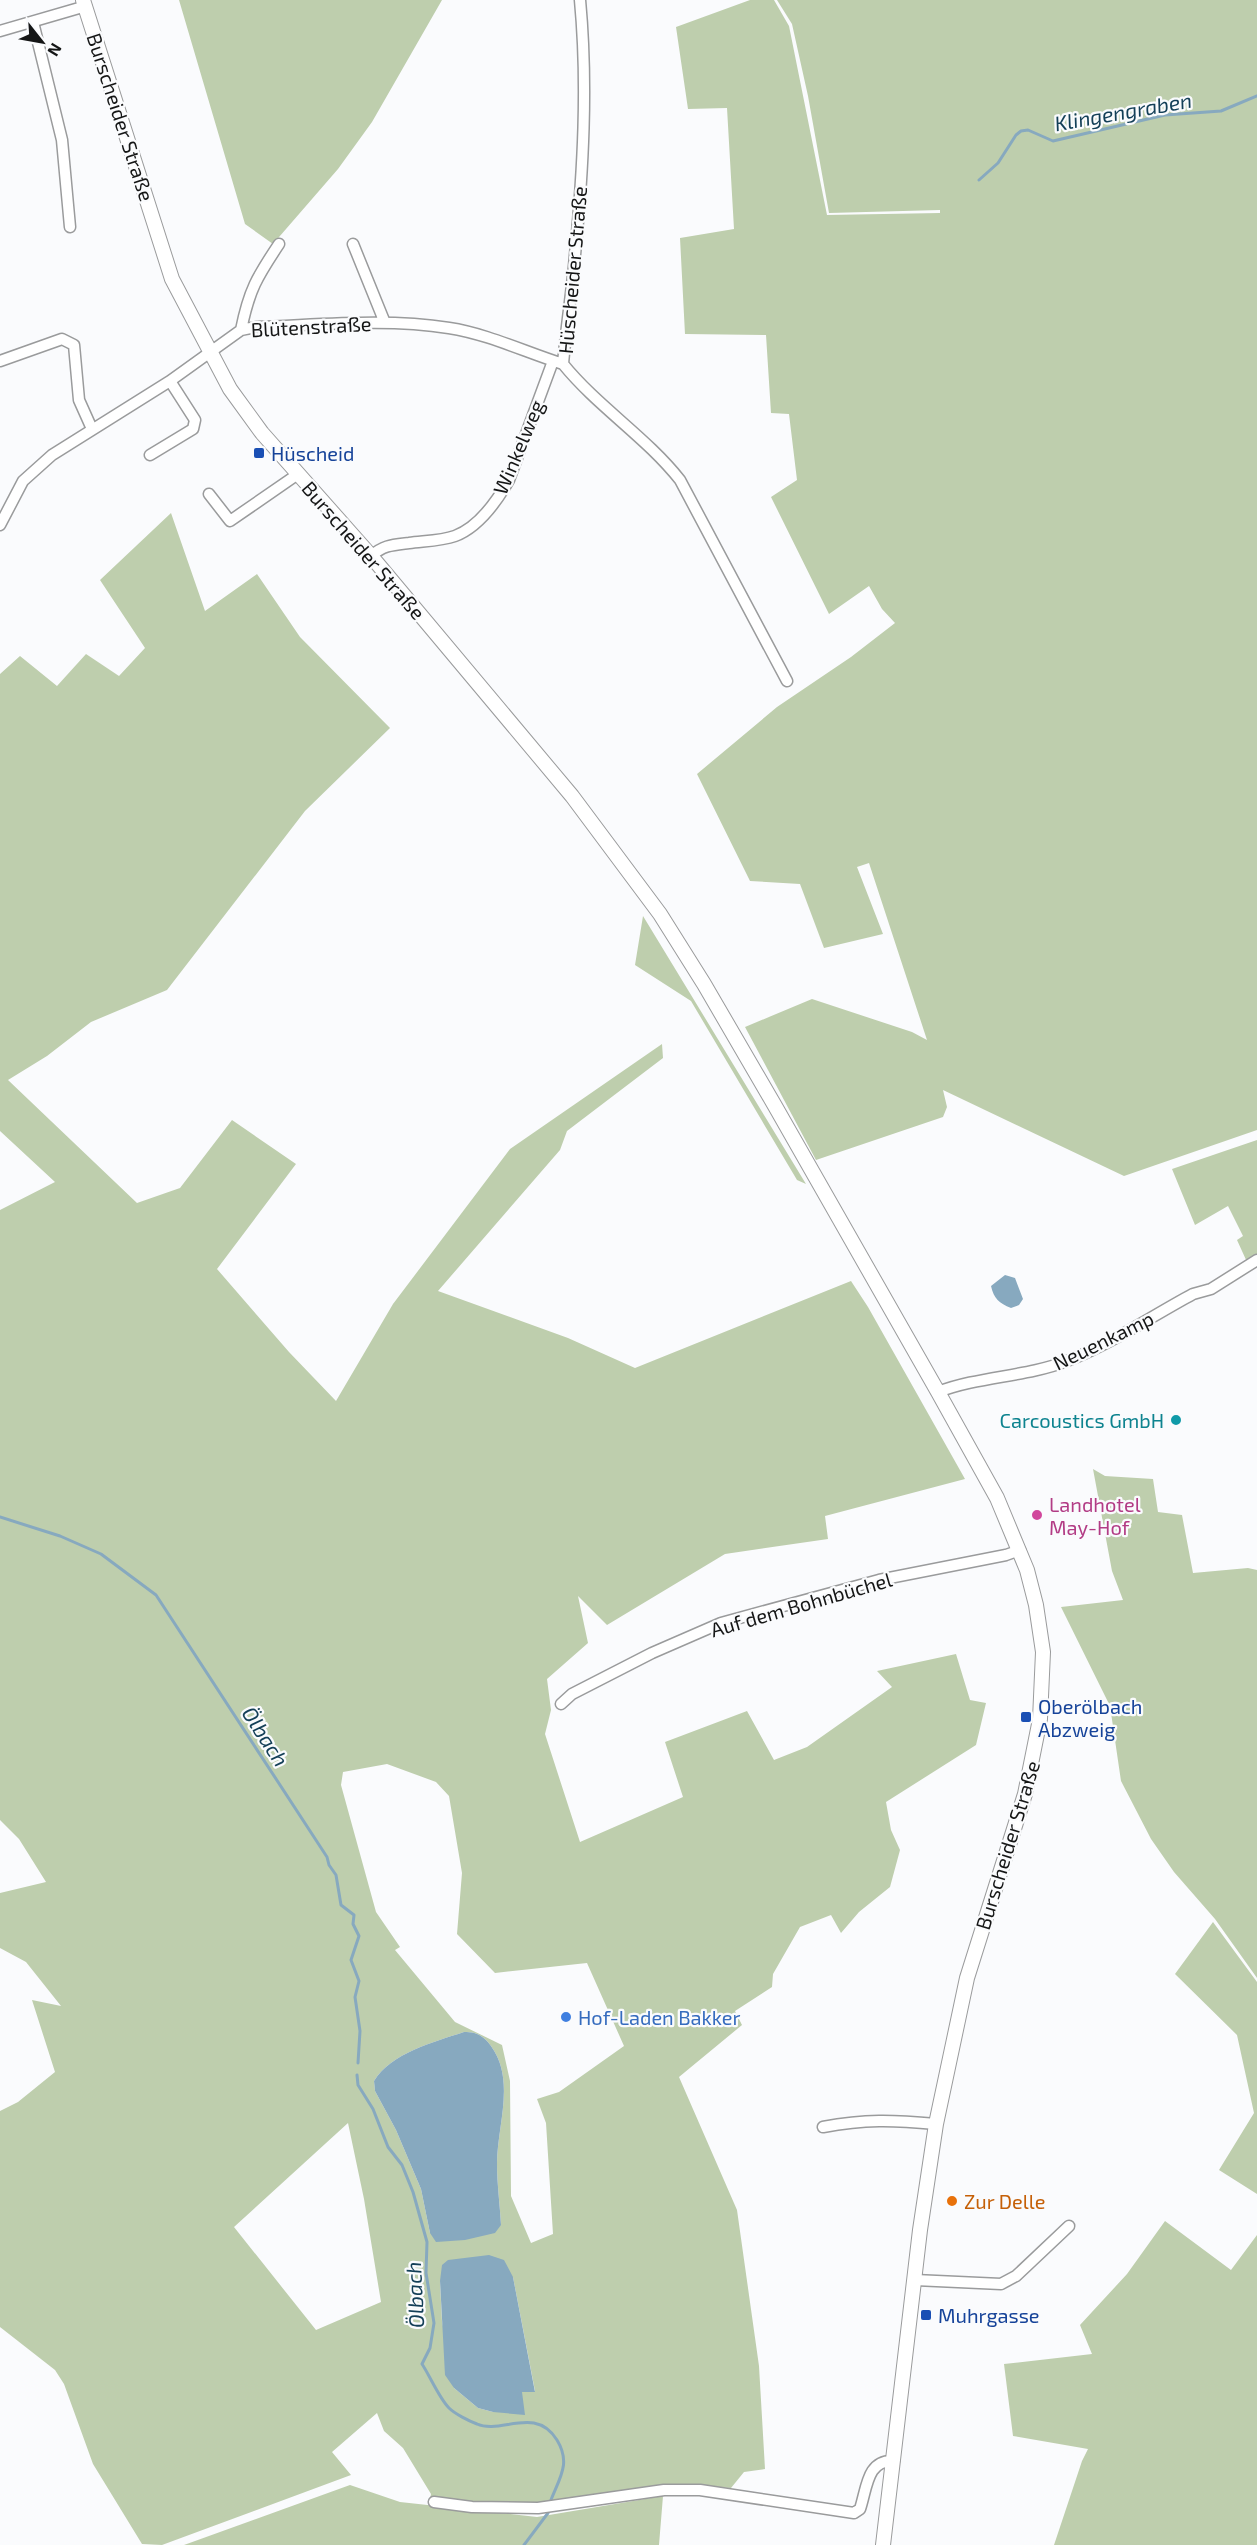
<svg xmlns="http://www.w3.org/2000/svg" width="1257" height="2545" font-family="'Exo 2',sans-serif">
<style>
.green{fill:#becead;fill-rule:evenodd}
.water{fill:#87a9bf}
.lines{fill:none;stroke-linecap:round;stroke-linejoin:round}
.stream{stroke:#87a9bf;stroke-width:3}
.minor-casing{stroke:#9a9b9c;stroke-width:13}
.major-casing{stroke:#9a9b9c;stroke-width:16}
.minor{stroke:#fff;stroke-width:10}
.major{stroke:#fff;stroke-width:14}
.transit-dot{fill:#1a4fb4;stroke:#fafbfd;stroke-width:2}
.culture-dot{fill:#0f9aa8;stroke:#fafbfd;stroke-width:2}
.hotel-dot{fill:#d1479c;stroke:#fafbfd;stroke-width:2}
.shop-dot{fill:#3f7fe0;stroke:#fafbfd;stroke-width:2}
.food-dot{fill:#e8710a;stroke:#fafbfd;stroke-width:2}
.labels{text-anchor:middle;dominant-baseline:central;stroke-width:4.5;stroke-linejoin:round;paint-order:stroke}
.street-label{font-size:20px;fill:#151616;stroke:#fafbfd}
.transit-label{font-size:20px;fill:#164399;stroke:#fafbfd;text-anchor:start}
.culture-label{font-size:20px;fill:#0d838f;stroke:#fafbfd;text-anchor:end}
.hotel-label{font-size:20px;fill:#b23c85;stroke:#fafbfd;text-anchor:start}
.shop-label{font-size:20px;fill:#366cbe;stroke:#fafbfd;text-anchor:start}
.food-label{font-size:20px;fill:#c56008;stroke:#fafbfd;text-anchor:start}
.water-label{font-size:21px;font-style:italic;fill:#133f57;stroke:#fafbfd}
</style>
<rect width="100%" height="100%" fill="#fafbfd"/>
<path class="green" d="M179 0H442L372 122 338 169 273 244 245 224Z
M750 0H774L789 26 827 215 940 213V210L829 213 808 96 792 24 777 0H1257V1130L1124 1176 943 1090 947 1107 943 1117 816 1160 745 1027 812 999 912 1032 927 1040 869 863 857 867 883 934 824 948 800 884 750 881 697 774 777 707 851 657 895 623 882 609 869 586 829 614 771 497 797 480 789 414 771 413 766 335 685 334 680 238 734 229 727 108 688 109 676 27Z
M171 513 205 611 257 574 300 637 390 728 305 811 167 990 91 1022 47 1056 8 1080 137 1203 180 1188 232 1120 296 1164 217 1269 289 1352 336 1401 393 1304 510 1149 662 1044 663 1058 567 1131 560 1150 438 1291 568 1338 635 1368 851 1281 868 1307 965 1479 825 1516 828 1539 725 1554 607 1625 578 1596 588 1643 547 1679 551 1710 545 1734 580 1842 683 1797 665 1742 747 1711 774 1760 807 1747 892 1687 877 1671 956 1654 970 1700 986 1703 976 1745 886 1802 891 1830 900 1850 890 1887 859 1912 841 1933 831 1915 800 1927 773 1974 772 1987 735 2011 742 2025 679 2077 737 2210 759 2366 765 2469 744 2472 731 2488 663 2485 614 2492 550 2507 493 2505 430 2499 431 2494 403 2448 384 2431 377 2413 332 2452 351 2475 162 2545 142 2544 93 2464 64 2384 55 2370 0 2327V2111L18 2102 55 2072 32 2000 61 2006 26 1962 0 1948V1893L46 1882 19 1839 0 1820V1210L55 1182 0 1131V674L20 656 57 686 86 654 119 676 145 648 100 580ZM387 1764 436 1782 449 1796 462 1873 457 1934 495 1973 587 1963 624 2046 559 2092 537 2099 546 2123 553 2234 531 2243 511 2196 510 2081 502 2045 455 2022 395 1950 400 1947 376 1912 341 1785 343 1772ZM464 2032C476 2031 485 2037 491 2046 516 2080 497 2126 497 2164 497 2184 500 2205 501 2225L430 2233 421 2189 396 2130 375 2091 374 2081C391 2053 434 2042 464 2032ZM348 2123 364 2199 381 2302 316 2330 234 2227ZM513 2277 535 2391H522L493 2412 478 2408 454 2388 442 2321 440 2281Z
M643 916 806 1184 797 1180 691 1001 635 965Z
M1257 1140V1254L1247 1262 1237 1240 1243 1236 1228 1206 1195 1225 1172 1169Z
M1093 1469 1105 1476 1153 1479 1158 1512 1182 1515 1193 1573 1248 1568 1257 1570V1978L1215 1919 1174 1872 1151 1839 1121 1781 1110 1706 1061 1607 1123 1600 1112 1571Z
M1213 1922 1257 1982V2194L1219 2170 1254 2113 1237 2035 1175 1974Z
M1165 2221 1231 2270 1257 2235V2545H1054L1082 2461 1088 2449 1013 2436 1004 2364 1092 2354 1080 2325 1127 2274Z
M350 2485 400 2502 537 2517 663 2496 659 2545H184Z"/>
<path class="water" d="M1005 1275 1015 1278 1023 1299 1019 1305 1011 1308C999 1303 994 1299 991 1286Z
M464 2032C476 2031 485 2037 491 2046 516 2080 497 2126 497 2164 497 2184 500 2205 501 2225L495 2233 465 2240 436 2242 430 2233 421 2189 396 2130 375 2091 374 2081C391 2053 434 2042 464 2032Z
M489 2255 504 2260 513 2277 535 2392H522L525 2415 493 2412 478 2408 454 2388 445 2375 440 2281 442 2265 448 2260Z"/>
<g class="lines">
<path class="stream" d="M979 180 998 163 1016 135 1021 131 1028 130 1053 141 1165 115 1221 111 1257 96
M0 1517 60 1536 101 1554 156 1595 327 1857 329 1865 336 1875 341 1905 354 1915 353 1924 359 1936 351 1960 359 1981 355 1997 360 2031 358 2063
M357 2075 358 2085 373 2109 388 2147 402 2165 413 2192 427 2242 426 2273 434 2323 430 2348 422 2364C430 2376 439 2398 449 2408 455 2414 469 2421 477 2424 501 2435 535 2405 557 2440 571 2463 560 2477 551 2500
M524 2545 548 2513"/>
<g class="minor-casing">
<path id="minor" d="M580 0C588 85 583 171 575 255 572 292 566 328 563 364 598 407 646 437 680 480L787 681
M33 22 62 140 70 227
M0 31 86 6
M353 244 385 323
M241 330C249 290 257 277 279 244
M0 361 62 339 74 345 79 400 92 429
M150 455 193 429 195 420 170 381
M209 494 230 521 298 474
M0 525 23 481 52 455 170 381 241 330 256 327C319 325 386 318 449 328 488 334 525 352 563 364
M371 556C384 545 392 545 409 543 423 541 441 541 455 536 479 527 497 501 509 480L553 361
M938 1392C980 1376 1026 1377 1067 1361 1111 1344 1152 1316 1193 1294L1211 1289 1257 1260
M561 1704 572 1694 652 1653 721 1623 879 1580 1006 1555 1020 1550
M823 2127C865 2119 893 2120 936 2124
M915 2280 1001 2284 1016 2276 1069 2226
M434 2502 472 2507 538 2508 664 2490H700L854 2513 860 2509C867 2488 867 2459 894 2461"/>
</g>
<g class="major-casing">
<path id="major" d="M83 0 172 279 230 389 262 433 371 556 572 796 660 914 704 984 775 1106 938 1392 997 1498 1027 1570 1036 1605 1043 1652 1040 1719 1025 1794 967 1978 936 2124 920 2230 883 2545"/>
</g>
<use href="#minor" class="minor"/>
<use href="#major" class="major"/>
</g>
<g class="transit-dot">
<rect x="253" y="447" width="12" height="12" rx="3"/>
<rect x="1020" y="1711" width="12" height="12" rx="3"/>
<rect x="920" y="2309" width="12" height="12" rx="3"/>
</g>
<circle class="culture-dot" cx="1176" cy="1420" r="6"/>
<circle class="hotel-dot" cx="1037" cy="1515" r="6"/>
<circle class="shop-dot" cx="566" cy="2017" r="6"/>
<circle class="food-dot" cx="952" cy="2201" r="6"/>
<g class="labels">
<g class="street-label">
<text transform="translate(121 117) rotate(72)">Burscheider Straße</text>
<text transform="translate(572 270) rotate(-85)">Hüscheider Straße</text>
<text transform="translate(311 326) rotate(-3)">Blütenstraße</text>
<text transform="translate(518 447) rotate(-67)">Winkelweg</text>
<text transform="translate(364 550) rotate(49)">Burscheider Straße</text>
<text transform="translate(1103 1340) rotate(-26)">Neuenkamp</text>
<text transform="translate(801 1604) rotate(-16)">Auf dem Bohnbüchel</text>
<text transform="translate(1007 1845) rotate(-73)">Burscheider Straße</text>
</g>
<g class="transit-label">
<text x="271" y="453">Hüscheid</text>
<text x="1038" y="1706">Oberölbach<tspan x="1038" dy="23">Abzweig</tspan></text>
<text x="938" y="2315">Muhrgasse</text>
</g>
<g class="culture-label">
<text x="1164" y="1420">Carcoustics GmbH</text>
</g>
<g class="hotel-label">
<text x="1049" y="1504">Landhotel<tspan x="1049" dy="23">May-Hof</tspan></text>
</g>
<g class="shop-label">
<text x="578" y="2017">Hof-Laden Bakker</text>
</g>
<g class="food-label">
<text x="964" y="2201">Zur Delle</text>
</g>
<g class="water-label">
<text transform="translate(1123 111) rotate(-10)">Klingengraben</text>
<text transform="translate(266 1736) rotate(57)">Ölbach</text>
<text transform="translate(414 2295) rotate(-93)">Ölbach</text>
</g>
</g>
<g transform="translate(42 42) rotate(121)" stroke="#fafbfd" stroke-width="4.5" paint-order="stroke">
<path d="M0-4.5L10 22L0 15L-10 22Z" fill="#151616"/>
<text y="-9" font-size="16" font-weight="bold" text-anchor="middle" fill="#151616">N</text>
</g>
</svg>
